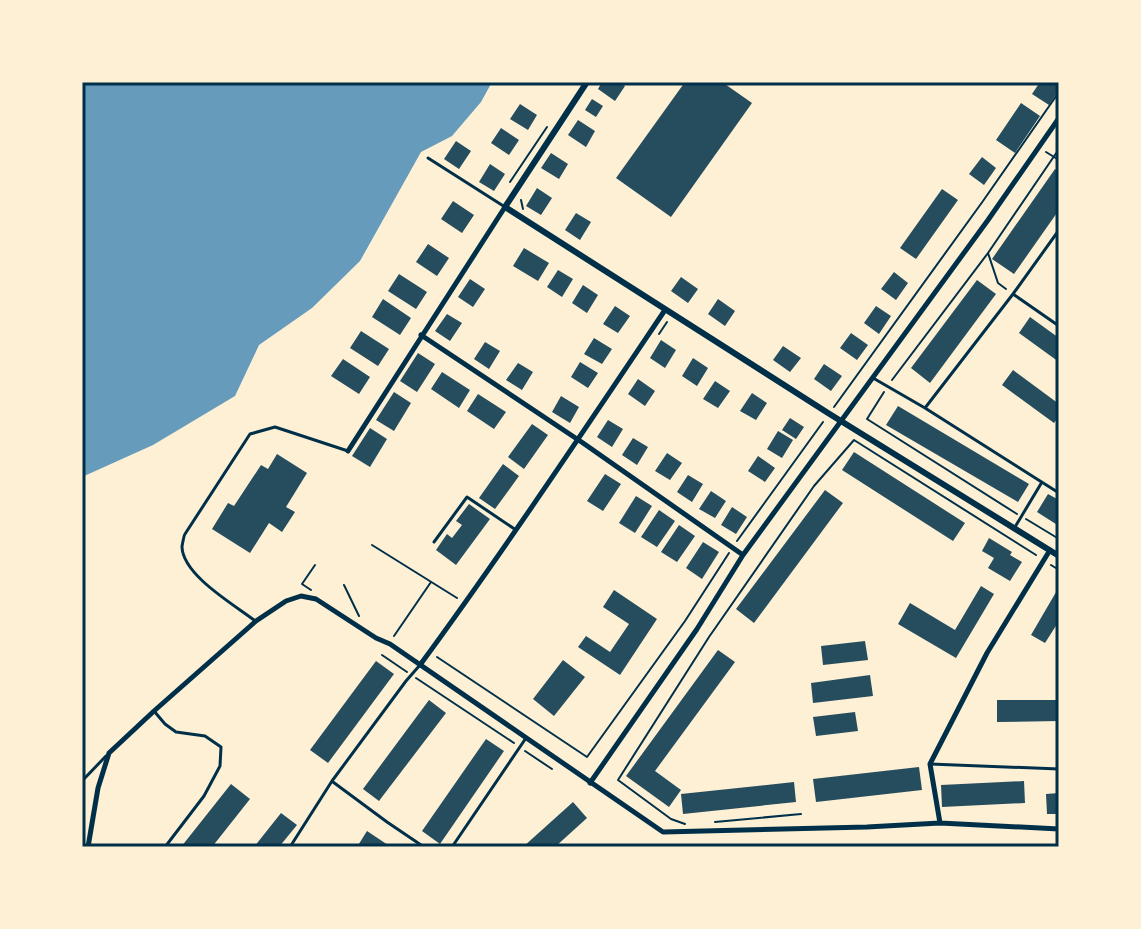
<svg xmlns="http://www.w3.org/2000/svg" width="1141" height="929" font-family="Commissioner,sans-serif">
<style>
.water{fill:#669bbc}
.building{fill:#264d5e}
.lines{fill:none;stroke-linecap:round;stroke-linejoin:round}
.path{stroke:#003049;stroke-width:2}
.service{stroke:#003049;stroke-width:3}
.minor{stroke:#003049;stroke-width:5}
.tertiary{stroke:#003049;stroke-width:6}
.neatline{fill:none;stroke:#003049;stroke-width:3}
</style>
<rect width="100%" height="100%" fill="#fdf0d5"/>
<path class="water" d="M82 82H492L481 102 452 136 421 152 360 261 312 308 259 345 235 396 153 445 82 477Z"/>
<path class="building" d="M602 82H619L625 86 615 101 598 89Z
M685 82H722L752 103 671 217 616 178Z
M1040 82H1059V90L1049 105 1032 94Z
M592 99 603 106 596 117 585 110Z
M1021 103 1040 116 1015 153 996 140Z
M520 104 537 115 528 130 510 119Z
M578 120 595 131 586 147 568 135Z
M501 128 519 140 509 155 491 143Z
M456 141 471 151 459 169 444 159Z
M551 153 568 164 559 179 541 168Z
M982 157 996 168 984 185 969 174Z
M490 164 505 174 494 191 479 182Z
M1055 169 1059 172V210L1014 274 992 259Z
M537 188 552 198 541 215 526 206Z
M942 189 958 200 916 259 900 248Z
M453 201 474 215 462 233 441 219Z
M576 213 591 222 580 240 565 230Z
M428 244 449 258 437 276 416 262Z
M524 248 549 263 538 281 513 266Z
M558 270 573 279 562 297 547 287Z
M894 272 908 283 896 300 881 289Z
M399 274 427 292 416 309 388 291Z
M681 277 698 289 688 303 671 291Z
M470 279 485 289 473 307 458 297Z
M977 280 996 294 930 383 911 368Z
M583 285 598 295 587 313 572 303Z
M383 299 411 318 400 335 372 317Z
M718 299 735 311 725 326 708 314Z
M615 306 630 316 618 333 603 324Z
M876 306 891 316 879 334 864 323Z
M447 314 462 323 450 341 435 331Z
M1030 317 1059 338V362L1019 333Z
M361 331 389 349 378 366 350 348Z
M851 333 868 345 857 360 840 348Z
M594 338 612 349 602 364 584 354Z
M661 340 676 350 665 368 650 358Z
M485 342 500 351 489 369 474 359Z
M783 346 801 358 790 372 773 360Z
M418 353 435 364 417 392 400 381Z
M693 358 708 368 697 386 682 376Z
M343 359 370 377 359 394 331 376Z
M580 362 598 373 588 388 571 377Z
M518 363 533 372 522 390 506 380Z
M824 364 842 376 831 391 814 379Z
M1013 370 1059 404V416L1054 423 1002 385Z
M442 372 470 390 459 408 431 389Z
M638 379 655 391 645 406 628 394Z
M715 381 730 391 718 408 703 399Z
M394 392 411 403 394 431 376 420Z
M752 393 767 403 756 420 740 411Z
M478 394 506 412 494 429 467 411Z
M561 396 579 407 570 423 552 412Z
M898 406 1029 484 1018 502 886 425Z
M790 418 804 427 796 439 782 430Z
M608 420 623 429 612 447 597 437Z
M532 424 548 435 524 469 508 457Z
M370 428 387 439 370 467 352 456Z
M778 431 793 440 782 458 767 449Z
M633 438 648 447 637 465 622 455Z
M854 452 965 523 953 541 842 470Z
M667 453 682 463 670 480 655 471Z
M277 454 307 473 286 507 295 512 282 532 269 523 250 553 212 529 228 503 234 506 261 465 268 469Z
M758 456 775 468 765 482 748 471Z
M503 464 519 476 495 509 479 498Z
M605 474 621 484 603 511 587 501Z
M688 475 703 484 692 502 677 492Z
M825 490 843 503 754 623 736 609Z
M711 491 726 501 715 518 699 509Z
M1048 494 1059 500V526L1037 512Z
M636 496 652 506 635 533 619 523Z
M469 504 490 519 456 565 436 550 447 534 452 538 462 525 456 521Z
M732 507 747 517 736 534 721 525Z
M659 510 675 521 657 547 641 537Z
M679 525 695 536 677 562 661 552Z
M989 538 1012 552 1010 555 1022 562 1010 581 988 568 994 558 982 551Z
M703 542 719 552 702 579 686 568Z
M981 586 994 594 956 658 898 624 910 603 955 630Z
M1059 587V621L1045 643 1031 635Z
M614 590 657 619 620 675 578 647 586 636 610 652 629 624 603 607Z
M865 641 868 660 823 665 821 646Z
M718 650 735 662 655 771 681 790 669 807 626 776Z
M563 660 585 677 554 716 533 699Z
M376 661 394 674 328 763 310 750Z
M870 675 873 696 813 703 811 683Z
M429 700 446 713 379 801 363 789Z
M997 700H1059V721L997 722Z
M855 712 858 731 816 736 813 717Z
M486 739 504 751 440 844 422 831Z
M919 767 922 790 816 802 813 779Z
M1024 781 1025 803 942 807 941 785Z
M794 782 796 802 683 814 681 794Z
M231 784 250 799 212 847H181Z
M1059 793V814H1047L1046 794Z
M573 802 587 818 555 847H523Z
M281 813 297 825 279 847H254Z
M367 831 391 847H357Z"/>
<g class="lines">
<path class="path" d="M1046 152 1059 160
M510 182 547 127
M521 200 523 209
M988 253 998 283 1006 289
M659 334 667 322
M892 380 988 253 1059 149
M884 392 867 419 1017 514
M834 407 983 201 1059 92
M1026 519 1059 539
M737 541 823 422
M372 545 457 598
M1051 565 1059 570
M344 585 359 616
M311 590 302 584 315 565
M394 636 431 582
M382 655 407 672
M437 657 587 757 685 621 729 553
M416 678 514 743
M525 751 552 769
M715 822 801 814
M685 824 671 819 618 780 709 637 814 486 854 440 1036 555"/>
<path class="service" d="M428 158 505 207
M1013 294 1059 326
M873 378 925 408 1013 294 1059 230
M925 408 1059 493
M1015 527 1042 482
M434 542 467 497 516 530
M254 620C233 604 183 575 182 547 182 546 184 535 185 534L250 434 275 427 348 451
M154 711 165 724 176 732 205 736 221 747 220 766 204 796 165 847
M930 764 1059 769
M82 781 106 756
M333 782 387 822 424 847
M290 847 332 781 406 681 420 665
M452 847 526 738"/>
<path class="minor" d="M421 335 583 443 743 555
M348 451 505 207
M420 665C505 549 585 429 665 310
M590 783 697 629 743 555 988 220 1059 118
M940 823 930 764 987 653 1050 550
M88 847 98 788 109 753 154 711 256 621 286 601 301 596 316 599 376 638 390 644 663 832 867 827 940 823 1059 829"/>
<path class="tertiary" d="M587 82 505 207 828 413 1059 556"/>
</g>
<rect width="1141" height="929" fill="none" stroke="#fdf0d5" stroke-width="168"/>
<rect x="84" y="84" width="973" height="761" class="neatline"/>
</svg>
